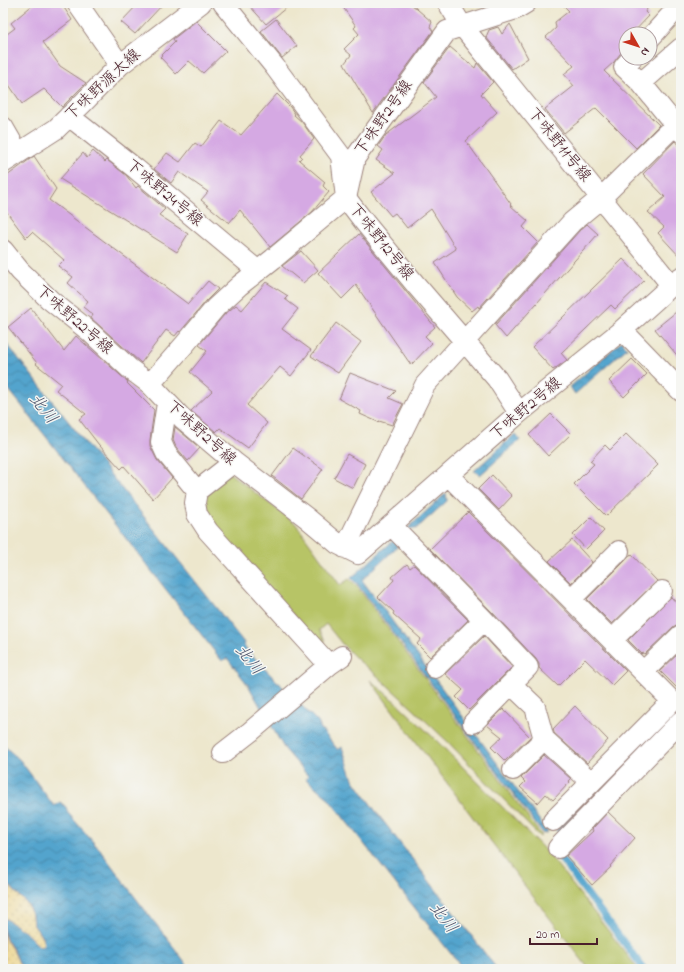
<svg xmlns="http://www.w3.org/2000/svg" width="684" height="972" font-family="'Indie Flower','Klee One',sans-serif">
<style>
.green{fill:#b7c466;stroke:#807248}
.sand{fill:url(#sand-dots);stroke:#9c7c64}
.water{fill:url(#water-waves);stroke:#4e627c}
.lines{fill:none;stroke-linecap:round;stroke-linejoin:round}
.stream{stroke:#52a4cd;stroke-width:7}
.building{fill:#d5a9e3}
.street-casing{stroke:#9c837c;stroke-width:22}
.street{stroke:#fff;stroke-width:20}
.labels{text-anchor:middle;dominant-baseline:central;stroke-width:3;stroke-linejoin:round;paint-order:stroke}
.street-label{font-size:16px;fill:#4a1f2b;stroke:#f6f6f2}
.water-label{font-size:17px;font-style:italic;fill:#4d546c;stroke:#f6f6f2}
</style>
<defs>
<pattern id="sand-dots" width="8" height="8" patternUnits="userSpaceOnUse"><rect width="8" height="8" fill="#eeda9e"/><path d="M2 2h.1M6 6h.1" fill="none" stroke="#cebb88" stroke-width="1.8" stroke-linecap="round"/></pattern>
<pattern id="water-waves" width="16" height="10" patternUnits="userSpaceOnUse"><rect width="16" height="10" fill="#52a4cd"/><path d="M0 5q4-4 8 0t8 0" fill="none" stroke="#4685a7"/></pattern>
</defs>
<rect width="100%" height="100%" fill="#f6f6f2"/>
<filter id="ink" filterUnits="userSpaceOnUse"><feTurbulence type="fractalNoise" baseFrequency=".025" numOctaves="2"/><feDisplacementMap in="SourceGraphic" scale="8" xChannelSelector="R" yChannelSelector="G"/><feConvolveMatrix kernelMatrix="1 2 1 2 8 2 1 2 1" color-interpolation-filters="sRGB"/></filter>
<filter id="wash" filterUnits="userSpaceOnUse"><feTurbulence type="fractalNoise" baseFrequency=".012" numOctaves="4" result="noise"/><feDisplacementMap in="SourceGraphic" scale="16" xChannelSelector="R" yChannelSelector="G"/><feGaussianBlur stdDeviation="0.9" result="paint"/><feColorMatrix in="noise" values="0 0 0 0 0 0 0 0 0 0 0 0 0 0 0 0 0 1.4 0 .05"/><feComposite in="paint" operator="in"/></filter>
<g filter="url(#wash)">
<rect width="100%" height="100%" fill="#ede7cd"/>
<path class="green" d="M228 472 295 523 340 585 349 579 356 585 541 835 540 837 448 742 412 708 374 673 358 660 343 645 326 624 319 630 325 640 323 646 218 536 199 503Z
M370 680 398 704 435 739 547 852 638 969H589C515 874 442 777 370 680Z"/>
<path class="sand" d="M3 879 28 905 32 915 33 924 42 937 44 944 40 947 24 932 6 919 3 920Z
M3 931 6 940 14 952 22 969H3Z"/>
<path class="water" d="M3 339 245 644 243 645 267 671 318 722 321 729 338 750 342 747 353 779 377 813 497 969H463L327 797 306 779 308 776 284 748 248 685 227 658 222 661 3 382Z
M622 341 627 348 575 394 570 387Z
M515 434 520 440 480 475 474 471Z
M446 493 447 501 416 529H407Z
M395 539 397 547 362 580 548 832 543 834 357 584 351 578Z
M3 745 20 760 54 806 60 802 66 807 68 813 100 850 135 897 179 954 190 969H22C19 963 17 957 14 951 6 937 3 937 3 920L6 919 25 932 40 947 44 944 42 937 33 924 32 915 28 905 3 879Z"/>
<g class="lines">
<path class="stream" d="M560 830 681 706
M561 859 644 969"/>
</g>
<g id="blocks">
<path class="building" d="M35 3H61L72 20 43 42 60 66 86 83 62 107 44 89 22 104 3 76V37L15 28 11 23Z
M139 3H164L135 34 121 22Z
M247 3H292L266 24Z
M340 3H410L432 22 430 27 433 31 373 113 344 64 351 55 344 49 359 34 354 28 356 26Z
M561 3H651L645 12 649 16 632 34H626V49L623 50 614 62 604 71 659 125 636 148 596 108 564 133 545 109 574 86 564 74 574 66 546 37 556 28 555 22 569 11Z
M276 19 297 46 282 58 261 31Z
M196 21 226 51 203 73 189 61 176 74 160 57 175 42 173 39Z
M510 24 528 58 512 69 486 37 489 30 498 27 502 34Z
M450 47 475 68 477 63 493 82 481 94 497 112 466 141 511 204 510 205 528 221 523 227 538 242 479 308 478 306 472 311 457 297 435 263 456 249 431 209 407 228 395 213 391 216 371 192 395 173 376 160 383 150 378 146 386 135 436 97 424 82Z
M277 94 290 107 295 114 294 115 302 122 314 139 300 155 302 157 299 160 325 182 323 186 329 192 312 212 270 247 240 210 229 223 201 200 208 192 179 172 171 183 154 169 167 153 180 162 195 143 201 147 221 121 241 135Z
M675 141 681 148V258L658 233 664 227 648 212 665 197 643 174Z
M93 151 105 162 107 160 126 175 136 188 138 186 165 209 159 215 188 234 177 252 60 179 83 153 87 158Z
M34 156 56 189 49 200 188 304 208 281 218 289 207 300 180 332 179 331 175 336 166 330 141 363 91 318 93 315 83 307 88 301 68 283 73 277 58 266 64 260 32 232 26 238 3 207V179Z
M587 224 598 234 506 338 495 325 580 230Z
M359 234 435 327 425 336 432 343 411 365 356 285 342 299 318 273Z
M301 251 318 270 303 283 282 266Z
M623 259 644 281 615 309 611 305 561 353 567 360 553 370 532 347Z
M266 282 288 296 285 299 298 309 282 329 311 350 291 376 280 367 247 405 267 423 248 448 220 428 216 432 191 411 212 391 190 372 207 351 199 345 224 315 236 305 242 310Z
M31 308 64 351 76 336 128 382 127 383 154 410 150 440V446L157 460 172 478 153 499 124 466 121 469 99 445 79 419 86 414 56 390 61 384 36 364 37 363 8 327Z
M681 308V360L655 329Z
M336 323 361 342 338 373 311 356Z
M632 359 647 374 624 397 609 381Z
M350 373 396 391 389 398 403 404 392 425 379 421 378 422 360 414 361 411 339 399Z
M551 414 571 434 548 456 529 435Z
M175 427 200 448 188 461 176 447 173 440Z
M626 434 658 465 606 516 574 484 594 464 590 461 605 445 610 450Z
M293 448 323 469 301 499 272 476Z
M347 454 365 464 353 488 334 478Z
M492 475 512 496 499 510 478 489Z
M468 512 626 671 612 685 585 659 558 686 539 668V664L536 659 492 612 430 549Z
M591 517 604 531 586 549 573 535Z
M572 540 592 562 571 583 549 561Z
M631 554 657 581 612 624 587 599 627 559Z
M407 564 410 568 414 565 468 620 430 657 417 644 421 639 393 614 394 612 378 597 394 580 392 577Z
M671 597 681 608V624H678L673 627 645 654 643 653 642 654 628 640Z
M484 636 512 667 469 710 456 697 463 690 445 674Z
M681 651V692L660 671Z
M575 706 608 740 587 763 554 733 553 729Z
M503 709 530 737 505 761 491 747 502 737 487 725Z
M544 755 571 779 569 781 570 782 553 800 546 794 538 803 520 787 525 782 521 778Z
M608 812 635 838 610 866 611 867 592 885 566 856 593 831 592 829Z"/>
</g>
</g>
<g filter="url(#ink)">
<use href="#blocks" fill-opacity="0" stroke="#9c837c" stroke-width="1"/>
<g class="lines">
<g class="street-casing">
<path id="street" d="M77 3 120 65
M223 3 275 67 341 156 346 198 365 223 416 285 497 379 519 413
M448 3 462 26 476 43 672 286
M526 3 516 9 447 31 355 158 346 198 273 259 240 285 216 307 185 344 150 384 182 418 234 462 307 518 338 544 358 554 519 413 622 330 681 277
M650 38 681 4
M681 48 641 83 681 132
M632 58 624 67 641 83
M69 116 136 169 258 271
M3 127 18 153
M3 163 56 129 82 104 120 65 201 3
M3 250 20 271 50 300 89 331 130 369 150 384
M622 330 681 391
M167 403 161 442 166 453 197 491
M234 462 197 491 195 503 197 514 208 531 329 665
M448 475 672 701 553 821
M391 525 484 620 528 667 511 684 535 707 544 739 591 782
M345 548 425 385 572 222 601 198 675 125
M571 599 619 551
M612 640 662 591
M435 668 484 620
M643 672 681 635
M473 723 511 684
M223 753 250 732 329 665 342 656
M513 770 544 739
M558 848 681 721"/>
</g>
<use href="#street" class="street"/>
</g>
</g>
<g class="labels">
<g class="street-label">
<text transform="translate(103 85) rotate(-43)">下味野源太線</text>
<text transform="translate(384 118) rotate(-55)">下味野2号線</text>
<text transform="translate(559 145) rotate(51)">下味野11号線</text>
<text transform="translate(164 193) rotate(40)">下味野24号線</text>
<text transform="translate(381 242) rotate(51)">下味野12号線</text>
<text transform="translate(74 320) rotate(41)">下味野22号線</text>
<text transform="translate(526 409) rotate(-40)">下味野2号線</text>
<text transform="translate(201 433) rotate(42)">下味野2号線</text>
</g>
<g class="water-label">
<text transform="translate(43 409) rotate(51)">北川</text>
<text transform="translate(249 660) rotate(51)">北川</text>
<text transform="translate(443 918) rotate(52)">北川</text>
</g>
</g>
<rect width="684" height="972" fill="none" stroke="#f6f6f2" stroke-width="16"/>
<g transform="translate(638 46) rotate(129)"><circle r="19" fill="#f6f6f2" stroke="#b1a0a2"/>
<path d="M0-3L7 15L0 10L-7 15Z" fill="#c8321e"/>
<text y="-6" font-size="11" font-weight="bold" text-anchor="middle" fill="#4a1f2b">N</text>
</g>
<path d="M530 938v6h67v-6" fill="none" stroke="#4a1f2b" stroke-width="2"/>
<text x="536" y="938" font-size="12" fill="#4a1f2b" stroke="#f6f6f2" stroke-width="3" paint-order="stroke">20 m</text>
</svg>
